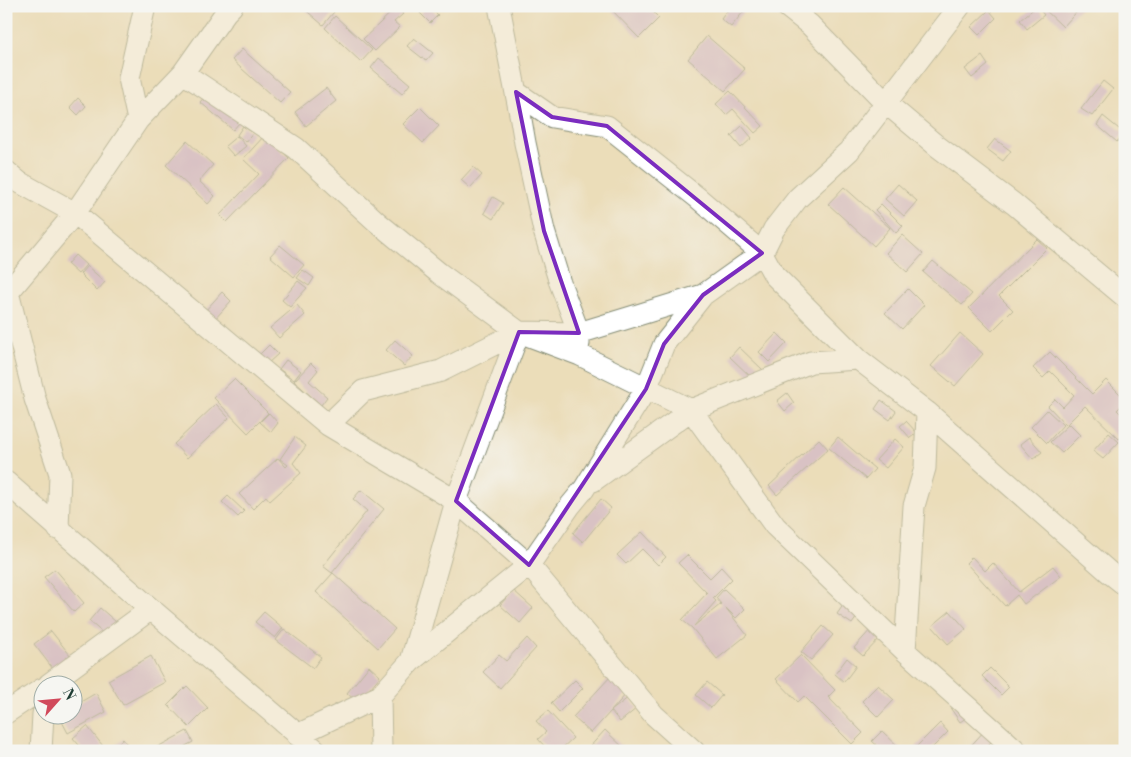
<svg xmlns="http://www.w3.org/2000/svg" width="1131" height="757" font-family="'Libre Bodoni',serif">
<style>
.building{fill:#c4a3d0}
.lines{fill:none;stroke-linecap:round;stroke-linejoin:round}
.minor-casing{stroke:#858d76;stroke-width:23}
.minor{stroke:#fff;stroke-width:21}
.marked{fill:none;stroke:#7b2cbf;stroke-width:4;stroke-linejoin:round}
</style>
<rect width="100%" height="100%" fill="#f6f6f2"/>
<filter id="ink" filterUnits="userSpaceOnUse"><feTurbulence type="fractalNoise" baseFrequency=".02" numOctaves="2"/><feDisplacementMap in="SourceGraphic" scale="10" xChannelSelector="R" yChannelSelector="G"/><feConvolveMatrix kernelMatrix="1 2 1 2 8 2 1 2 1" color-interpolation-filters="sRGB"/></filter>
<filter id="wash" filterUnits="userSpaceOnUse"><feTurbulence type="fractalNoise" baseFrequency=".0096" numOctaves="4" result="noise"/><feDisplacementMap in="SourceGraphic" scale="20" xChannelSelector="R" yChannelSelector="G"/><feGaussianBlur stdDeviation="1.12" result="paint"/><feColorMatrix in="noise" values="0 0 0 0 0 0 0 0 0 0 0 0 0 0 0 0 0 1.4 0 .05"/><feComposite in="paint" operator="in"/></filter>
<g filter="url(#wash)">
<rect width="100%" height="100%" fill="#ebddb9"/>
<g id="blocks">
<path class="building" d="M301 6H339L323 25Z
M427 6H429L438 15 430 23 420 13Z
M608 6H647L659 18 639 38Z
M731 6H748L731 27 721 19Z
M1037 6 1044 15 1027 29 1020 20Z
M1041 6H1082L1063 27Z
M397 7 403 14 394 22 400 27 375 51 363 39Z
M989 10 996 18 979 35 971 27Z
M335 16 372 50 361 62 325 28Z
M707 36 745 69 725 91 688 59Z
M414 38 433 53 426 61 407 46Z
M242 49 290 92 280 103 232 60Z
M982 56 988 65 972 78 965 69Z
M379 58 410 84 402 94 371 68Z
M1103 81 1113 89 1092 116 1081 109Z
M326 88 336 101 306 126 295 112Z
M730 91 763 126 755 133 733 109 726 115 716 104Z
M207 94 240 122 233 130 200 102Z
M78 98 86 106 78 115 70 107Z
M420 107 439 126 423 143 403 124Z
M1103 116 1124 133 1117 142 1097 125Z
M243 126 253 133 246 142 237 135Z
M742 126 752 138 741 148 731 136Z
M265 135 289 158 227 222 220 215 259 174 243 159Z
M237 136 246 146 234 156 225 146Z
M995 139 1011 151 1003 161 987 149Z
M187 141 213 165 199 181 215 196 208 204 166 165Z
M473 167 482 175 470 188 461 180Z
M898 184 917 201 904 216 885 199Z
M844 187 890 228 874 246 828 204Z
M493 197 503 203 493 219 484 213Z
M881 204 903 226 896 233 875 210Z
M902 235 923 254 907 272 886 253Z
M1037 239 1047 248 999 296 1013 310 992 331 969 308Z
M280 245 304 265 294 277 270 256Z
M75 255 86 265 78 274 67 264Z
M933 261 972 294 962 305 923 272Z
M87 266 105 282 97 291 80 274Z
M303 270 314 278 309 286 297 278Z
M298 281 307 288 290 307 282 300Z
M908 289 924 305 902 329 885 313Z
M222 292 231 301 215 319 205 311Z
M297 305 305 315 279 338 270 328Z
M777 333 787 343 769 362 759 352Z
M960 333 983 354 955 386 931 366Z
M395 340 413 356 404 366 386 350Z
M269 345 278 354 267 364 259 355Z
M739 347 763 370 753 379 730 357Z
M1050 352 1092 394 1106 380 1125 399V402L1117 410 1125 418V434L1119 439 1085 406 1066 425 1048 406 1055 399 1063 407 1074 395 1050 371 1043 378 1033 368Z
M286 360 301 371 294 380 279 369Z
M311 363 318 370 309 381 327 397 321 405 294 381Z
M234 379 268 413 248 433 214 398Z
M787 393 794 403 785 411 777 401Z
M881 400 896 411 890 420 875 409Z
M216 404 229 418 187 458 174 444Z
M1047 410 1063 425 1047 443 1031 427Z
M269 413 278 423 271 432 260 422Z
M906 421 917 433 910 438 900 426Z
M1069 424 1080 435 1062 453 1050 442Z
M1109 433 1119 442 1103 459 1093 451Z
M295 437 306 446 293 463 301 473 270 501 266 496 253 509 239 494 278 458 286 467 288 465 280 459Z
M838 437 875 469 866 479 829 448Z
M1029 437 1042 452 1033 459 1020 444Z
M819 439 828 449 777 495 769 486Z
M895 439 904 447 886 468 876 460Z
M361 490 384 509 332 573 323 566 367 511 353 499Z
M228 496 244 511 238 517 222 502Z
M601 499 611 508 583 542 573 533Z
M642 532 666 557 658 565 642 549 626 564 617 555Z
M687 555 710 578 721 567 732 579 713 598 716 601 694 626 721 604 716 598 724 589 745 609 736 618 725 607 747 635 717 659 692 628 682 620 707 593 678 563Z
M972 557 985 571 993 563 1019 592 1053 566 1061 576 1024 604 1017 595 1005 606 966 563Z
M55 569 84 603 74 612 44 577Z
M333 573 395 629 378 648 316 592Z
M513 590 533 608 520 623 500 605Z
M844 604 859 614 852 624 837 614Z
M100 608 116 622 105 635 89 621Z
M950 611 966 629 948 644 932 626Z
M264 612 283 628 275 638 255 622Z
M823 626 833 635 811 660 801 652Z
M872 628 881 637 863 656 854 648Z
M284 629 321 657 313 668 276 640Z
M51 631 70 655 53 669 34 644Z
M527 638 536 648 500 688 483 672 499 655 506 661Z
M801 655 835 690 828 697 863 733 852 744 804 696 798 702 776 679Z
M151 656 165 682 123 705 108 680Z
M847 658 856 666 844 682 835 674Z
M369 666 380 676 358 703 347 693Z
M990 668 1009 687 1001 695 982 676Z
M611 676 628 692 611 711 629 697 637 708 620 722 611 711 591 733 573 717Z
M575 680 583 688 559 712 551 703Z
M707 682 722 695 711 708 696 695Z
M878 685 894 700 878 717 862 701Z
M187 686 208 708 189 727 168 705Z
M96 693 106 712 68 733 58 714H72V707Z
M960 703 969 716 960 722 951 709Z
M548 711 573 738 559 751H549L538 739 546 732 536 721Z
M940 723 948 732 929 751H912Z
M87 726 107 751H84L73 738Z
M986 729 995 738 982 751H966Z
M605 730 627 751H586Z
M187 731 193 742 176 751H150Z
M882 731 903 751H883L872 741Z
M123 739 132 751H109Z"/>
</g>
</g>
<g filter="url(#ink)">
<use href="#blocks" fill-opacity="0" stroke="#858d76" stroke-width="1"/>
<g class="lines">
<g class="minor-casing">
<path id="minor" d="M499 6 520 114 525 143 544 231 560 283 579 333V344
M786 6 810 25 886 103 937 146 1014 204 1125 297
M183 73 296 148 377 222 439 273 519 332 580 355 691 410 775 526 905 651 1017 751
M516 92 552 117 607 126 698 198 762 253 774 275 858 359 927 412 1110 573 1125 585
M138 120 129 78 145 6
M6 171 19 182 75 213 328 425 456 501 529 565 654 715 694 751
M8 292 35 399 60 474 58 529
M6 295 75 213 138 120 183 73 226 12 232 6
M328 425 363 391 441 371 519 332 579 333 703 295
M593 481 691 410 811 362 858 359
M6 482 151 609 317 751
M905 651 914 506 925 468 927 412
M411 661 456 501 519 332
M49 684 151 609
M380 696 381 751
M6 713 42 689
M297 735 380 696 411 661 529 565 570 506 584 489 646 389 664 344 703 295 762 253 774 229 798 198 849 151 960 6
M41 751 43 714"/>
</g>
<use href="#minor" class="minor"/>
</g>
</g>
<path d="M0 0H1131V757H0ZM516 92 552 117 607 126 762 253 703 295 664 344 646 389 529 565 456 501 519 332 579 333 544 231Z" fill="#ebddb9" fill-opacity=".55" fill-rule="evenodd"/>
<path class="marked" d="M516 92 552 117 607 126 762 253 703 295 664 344 646 389 529 565 456 501 519 332 579 333 544 231Z"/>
<rect width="1131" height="757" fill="none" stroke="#f6f6f2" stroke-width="25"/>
<g transform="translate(58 700) rotate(63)"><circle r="24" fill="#f6f6f2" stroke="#a0aca6"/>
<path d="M0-4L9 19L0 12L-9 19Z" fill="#d1495b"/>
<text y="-8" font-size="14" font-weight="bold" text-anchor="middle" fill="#1f3d34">N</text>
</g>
</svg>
